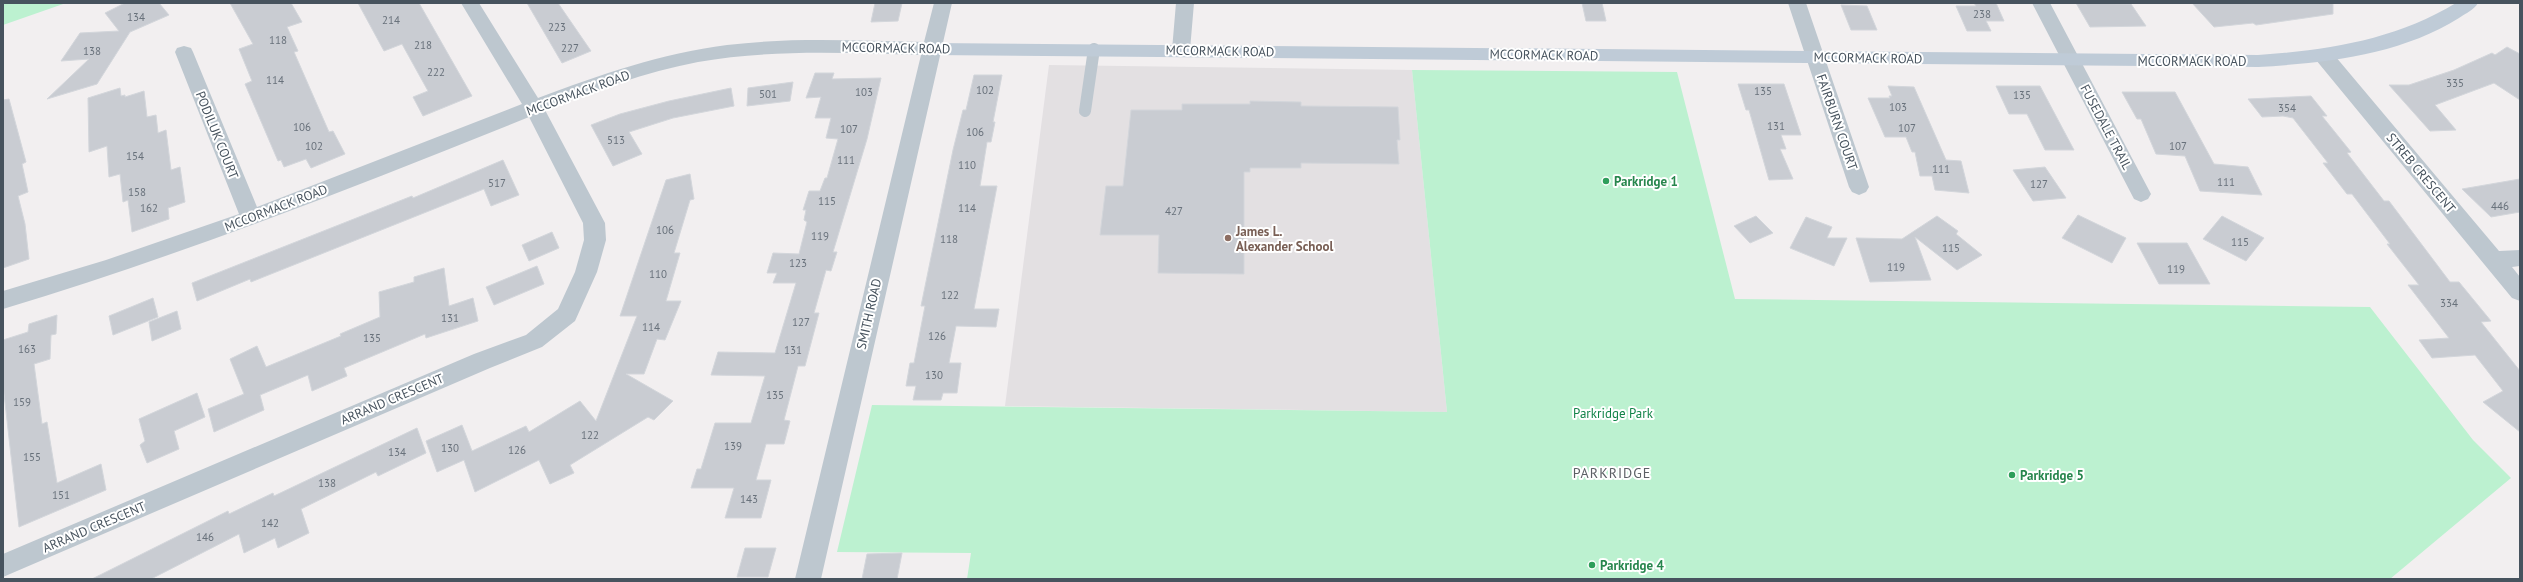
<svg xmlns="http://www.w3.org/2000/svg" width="2523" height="582" font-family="'PT Sans',sans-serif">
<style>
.education{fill:#e3e0e2}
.green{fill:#bcf1d0}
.building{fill:#c9ccd2;stroke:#d3d6db}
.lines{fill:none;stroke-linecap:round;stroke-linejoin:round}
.lane{stroke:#bdc7cf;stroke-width:12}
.street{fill:#bdc7cf;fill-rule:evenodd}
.secondary{fill:#bfcbd7;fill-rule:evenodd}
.leisure-dot{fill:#2e9e5b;stroke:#fff;stroke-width:1.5}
.education-dot{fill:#8d6e63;stroke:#fff;stroke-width:1.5}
.labels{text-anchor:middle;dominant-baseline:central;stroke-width:4;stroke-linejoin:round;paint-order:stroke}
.number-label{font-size:11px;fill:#68717b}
.street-label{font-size:13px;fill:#47535e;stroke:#fff}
.leisure-label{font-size:13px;font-weight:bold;fill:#27864d;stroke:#fff;text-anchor:start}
.education-label{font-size:13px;font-weight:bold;fill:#785e54;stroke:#fff;text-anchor:start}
.park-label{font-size:13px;fill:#138449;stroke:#fff}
.neighbourhood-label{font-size:14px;letter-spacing:1px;fill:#5c6065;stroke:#fff}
</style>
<rect width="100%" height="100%" fill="#f2eff0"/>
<path class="education" d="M1049 65 1412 70 1447 412 1005 406Z"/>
<path class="green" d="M7 3H66L3 25V4Z
M1412 70 1677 72 1735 299 2370 307 2473 440 2511 478 2390 579H967L971 553 837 552 872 405 1447 412Z"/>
<path class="building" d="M125 3H159L169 15 130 32 97 84 47 99 89 59 61 61 80 33 119 31 105 13Z
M230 3H291L302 22 287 27 298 51 294 52 329 132 333 131 345 154 311 168 306 159 284 167 281 160 278 161 245 84 252 81 239 49 253 44Z
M358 3H419L472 96 423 116 413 97 428 91 402 44 384 51Z
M527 3H558L591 51 562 63Z
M875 3H902L898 21 871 22Z
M1582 3H1602L1606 21H1586Z
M1974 3H1996L2004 21H1986L1991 31H1967L1956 6H1976Z
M2076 3 2131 4 2146 26 2090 27Z
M2192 3H2333V14L2256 25 2253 23 2214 27Z
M1841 5 1867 6 1877 30H1851Z
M2507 47 2520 54V100L2494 83 2435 105 2456 130 2430 131 2389 85H2409L2454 70 2492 53 2495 55Z
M815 73H834L832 79 881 78 867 139 833 252H837L831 271 826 270 814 313H819L805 366H798L784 420 790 421 784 444H766L756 480H771L761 518H725L734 488H691L697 469H701L715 423H751L765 376 711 375 718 352 775 353 796 283H773L777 273H767L773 253 799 254 807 222 804 220 806 210H803L809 191H820L825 178H827L838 139 826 138 831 118H815L821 97 806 98Z
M974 75H1002L993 122H995L991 142H987L980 186H997L974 309H999L996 327 956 326 949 363H961L957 393H943L941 400H913L916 386H906L910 363H914L925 306H921L953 150 963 110H966Z
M793 82 790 101 747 106 748 88Z
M1738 84H1784L1801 135H1781L1786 149H1780L1793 179 1769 180 1749 110H1746Z
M1888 86 1914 87 1946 160 1961 161 1969 193 1935 190 1932 176H1920L1915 152H1912L1906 137H1885L1868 98H1890L1889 96H1892Z
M1996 86H2040L2074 150H2045L2027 114H2009Z
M120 88 121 96 125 95V97L144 91 147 117 156 115 158 133 166 130 171 170 180 167 185 202 168 208 169 219 132 232 128 200 123 202 120 174 109 177 107 146 89 152 88 98Z
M731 88 734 106 673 118 629 132 642 154 613 166 591 125 620 114 669 101Z
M2122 92H2175L2214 164 2248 167 2262 195 2200 191 2185 156 2156 154 2141 119H2137Z
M2311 96 2327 116H2322L2351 152 2347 153 2384 201H2389L2450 282H2459L2491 321 2481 322 2520 371V432L2483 402 2503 391 2475 355 2432 358 2419 340 2449 338 2408 285H2419L2387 244H2390L2352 194H2347L2323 163H2328L2293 118 2283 116 2262 117 2248 99Z
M9 99 26 162 22 164 28 192 18 196 25 224 29 259 3 268V100Z
M1250 101 1301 102V106L1398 107 1400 140H1397L1399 164 1301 163V168H1250V172H1244V274L1158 273 1159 235H1100L1106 186H1123L1131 110H1182V104H1250Z
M503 160 519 195 491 206 484 189 251 282 250 279 197 301 192 283 412 196 413 198Z
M2045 167 2066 198 2033 201 2013 170Z
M690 174 694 199 690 200 674 253H680L666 301H681L665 340 657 339 644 374H626L673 401 654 420 648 417 570 465 574 473 550 484 539 460 475 492 464 460 437 472 426 441 462 425 472 451 526 426 529 432 580 401 596 421 637 316H620L666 180Z
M2520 179V212L2491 217 2462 189Z
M2078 215 2126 238 2112 263 2062 238Z
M1756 216 1773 233 1750 243 1734 226Z
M1937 216 1958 231 1956 234 1982 255 1957 270 1915 237 1931 280 1870 282 1856 238 1902 239Z
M2222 216 2264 238 2246 261 2203 239Z
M1806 217 1832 227 1827 238H1847L1834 266 1790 248Z
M552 232 559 248 529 261 522 245Z
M2137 243H2187L2210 284H2159Z
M537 266 544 284 494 305 486 287Z
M444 268 449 306 473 298 478 321 426 338 425 334 344 368 347 376 312 391 308 375 260 395 264 410 214 432 208 409 244 394 230 359 257 346 266 367 341 336 340 334 380 317 379 292 414 282V277Z
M153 298 158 317 113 335 109 316Z
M177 311 181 329 152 341 149 322Z
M57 315 56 334 51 335 50 359 34 364 42 424 47 422 57 483 101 464 106 490 19 527 3 385V340L28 332 29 324Z
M197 393 205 417 174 431 179 449 147 463 140 445 145 441 139 419Z
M417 428 426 453 378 476 376 472 301 509 309 533 278 548 275 538 244 553 239 534 151 579H92L228 511 229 514 273 493 274 496Z
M745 548H776L768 577H737Z
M902 553 897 579H862L867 554Z"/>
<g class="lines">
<path class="lane" d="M1085 111 1094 49"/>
<path class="street" d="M461 3H479L538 98C599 75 662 53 727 45 793 37 859 41 924 42L934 3H952L821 579H795L921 55C847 53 771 49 698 62 645 72 595 91 545 110L605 223 606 240 597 272 575 321 542 347 490 368 3 577V554L474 354 526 335 558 309 575 272 584 240 583 223 529 117C355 187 182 255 3 309V291L106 260 239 214 175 52 177 48 184 46 191 48 193 52 257 207 522 104Z
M1176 3H1194L1190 50 1188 54 1181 56 1174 54 1172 50Z
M1788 3H1806L1869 187 1866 192 1859 195 1852 192 1849 187Z
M2032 3H2050L2151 194 2148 199 2141 202 2134 199Z
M2323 49 2330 50 2499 251 2520 250V266L2512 267 2520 277V301L2512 298 2316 60 2314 55 2316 50Z"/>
<path class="secondary" d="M2456 3H2478C2474 10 2466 13 2459 18 2400 55 2326 63 2258 67L932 55 925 53 923 49 925 45 932 43 2258 55C2328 50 2395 40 2456 3Z"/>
</g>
<g class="leisure-dot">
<circle cx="1606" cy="181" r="4"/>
<circle cx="2012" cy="475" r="4"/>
<circle cx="1592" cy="565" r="4"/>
</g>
<circle class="education-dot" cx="1228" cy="238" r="4"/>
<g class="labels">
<g class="number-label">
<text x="1982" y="14">238</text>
<text x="136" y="17">134</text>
<text x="391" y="20">214</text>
<text x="557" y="27">223</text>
<text x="278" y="40">118</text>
<text x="423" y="45">218</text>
<text x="570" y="48">227</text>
<text x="92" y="51">138</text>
<text x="436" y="72">222</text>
<text x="275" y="80">114</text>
<text x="2455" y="83">335</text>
<text x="985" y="90">102</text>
<text x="1763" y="91">135</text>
<text x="864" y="92">103</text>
<text x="768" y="94">501</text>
<text x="2022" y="95">135</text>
<text x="1898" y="107">103</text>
<text x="2287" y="108">354</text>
<text x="1776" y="126">131</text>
<text x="302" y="127">106</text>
<text x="1907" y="128">107</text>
<text x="849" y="129">107</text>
<text x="975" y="132">106</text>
<text x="616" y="140">513</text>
<text x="314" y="146">102</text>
<text x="2178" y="146">107</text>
<text x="135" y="156">154</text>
<text x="846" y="160">111</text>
<text x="967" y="165">110</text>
<text x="1941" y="169">111</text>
<text x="2226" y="182">111</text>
<text x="497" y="183">517</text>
<text x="2039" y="184">127</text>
<text x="137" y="192">158</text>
<text x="827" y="201">115</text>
<text x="2500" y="206">446</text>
<text x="149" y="208">162</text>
<text x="967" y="208">114</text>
<text x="1174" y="211">427</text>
<text x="665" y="230">106</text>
<text x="820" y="236">119</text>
<text x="949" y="239">118</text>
<text x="2240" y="242">115</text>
<text x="1951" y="248">115</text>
<text x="798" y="263">123</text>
<text x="1896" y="267">119</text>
<text x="2176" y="269">119</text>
<text x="658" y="274">110</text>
<text x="950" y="295">122</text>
<text x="2449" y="303">334</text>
<text x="450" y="318">131</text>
<text x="801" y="322">127</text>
<text x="651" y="327">114</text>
<text x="937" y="336">126</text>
<text x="372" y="338">135</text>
<text x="27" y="349">163</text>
<text x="793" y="350">131</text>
<text x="934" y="375">130</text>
<text x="775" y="395">135</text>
<text x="22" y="402">159</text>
<text x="590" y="435">122</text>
<text x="733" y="446">139</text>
<text x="450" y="448">130</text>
<text x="517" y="450">126</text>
<text x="397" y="452">134</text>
<text x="32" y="457">155</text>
<text x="327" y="483">138</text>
<text x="61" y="495">151</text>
<text x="749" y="499">143</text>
<text x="270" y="523">142</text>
<text x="205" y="537">146</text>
</g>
<g class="street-label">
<text transform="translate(896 48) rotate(1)">MCCORMACK ROAD</text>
<text transform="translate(1220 51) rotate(1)">MCCORMACK ROAD</text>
<text transform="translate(1544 55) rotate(1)">MCCORMACK ROAD</text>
<text transform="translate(1868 58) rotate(1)">MCCORMACK ROAD</text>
<text x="2192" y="61">MCCORMACK ROAD</text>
<text transform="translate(578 93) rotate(-20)">MCCORMACK ROAD</text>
<text transform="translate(1837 122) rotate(71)">FAIRBURN COURT</text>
<text transform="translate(2106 127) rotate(62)">FUSEDALE TRAIL</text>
<text transform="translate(217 135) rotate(68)">PODILUK COURT</text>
<text transform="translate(2421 173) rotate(50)">STREB CRESCENT</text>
<text transform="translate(276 208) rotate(-21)">MCCORMACK ROAD</text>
<text transform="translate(869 314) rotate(-77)">SMITH ROAD</text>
<text transform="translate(392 399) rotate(-23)">ARRAND CRESCENT</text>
<text transform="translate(94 527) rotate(-23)">ARRAND CRESCENT</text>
</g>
<g class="leisure-label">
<text x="1614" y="181">Parkridge 1</text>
<text x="2020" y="475">Parkridge 5</text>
<text x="1600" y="565">Parkridge 4</text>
</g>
<g class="education-label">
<text x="1236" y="231">James L.<tspan x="1236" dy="15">Alexander School</tspan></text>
</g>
<g class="park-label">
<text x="1613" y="413">Parkridge Park</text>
</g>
<g class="neighbourhood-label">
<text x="1612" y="473">PARKRIDGE</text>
</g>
</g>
<rect width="2523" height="582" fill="none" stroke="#47535e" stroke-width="8"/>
</svg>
